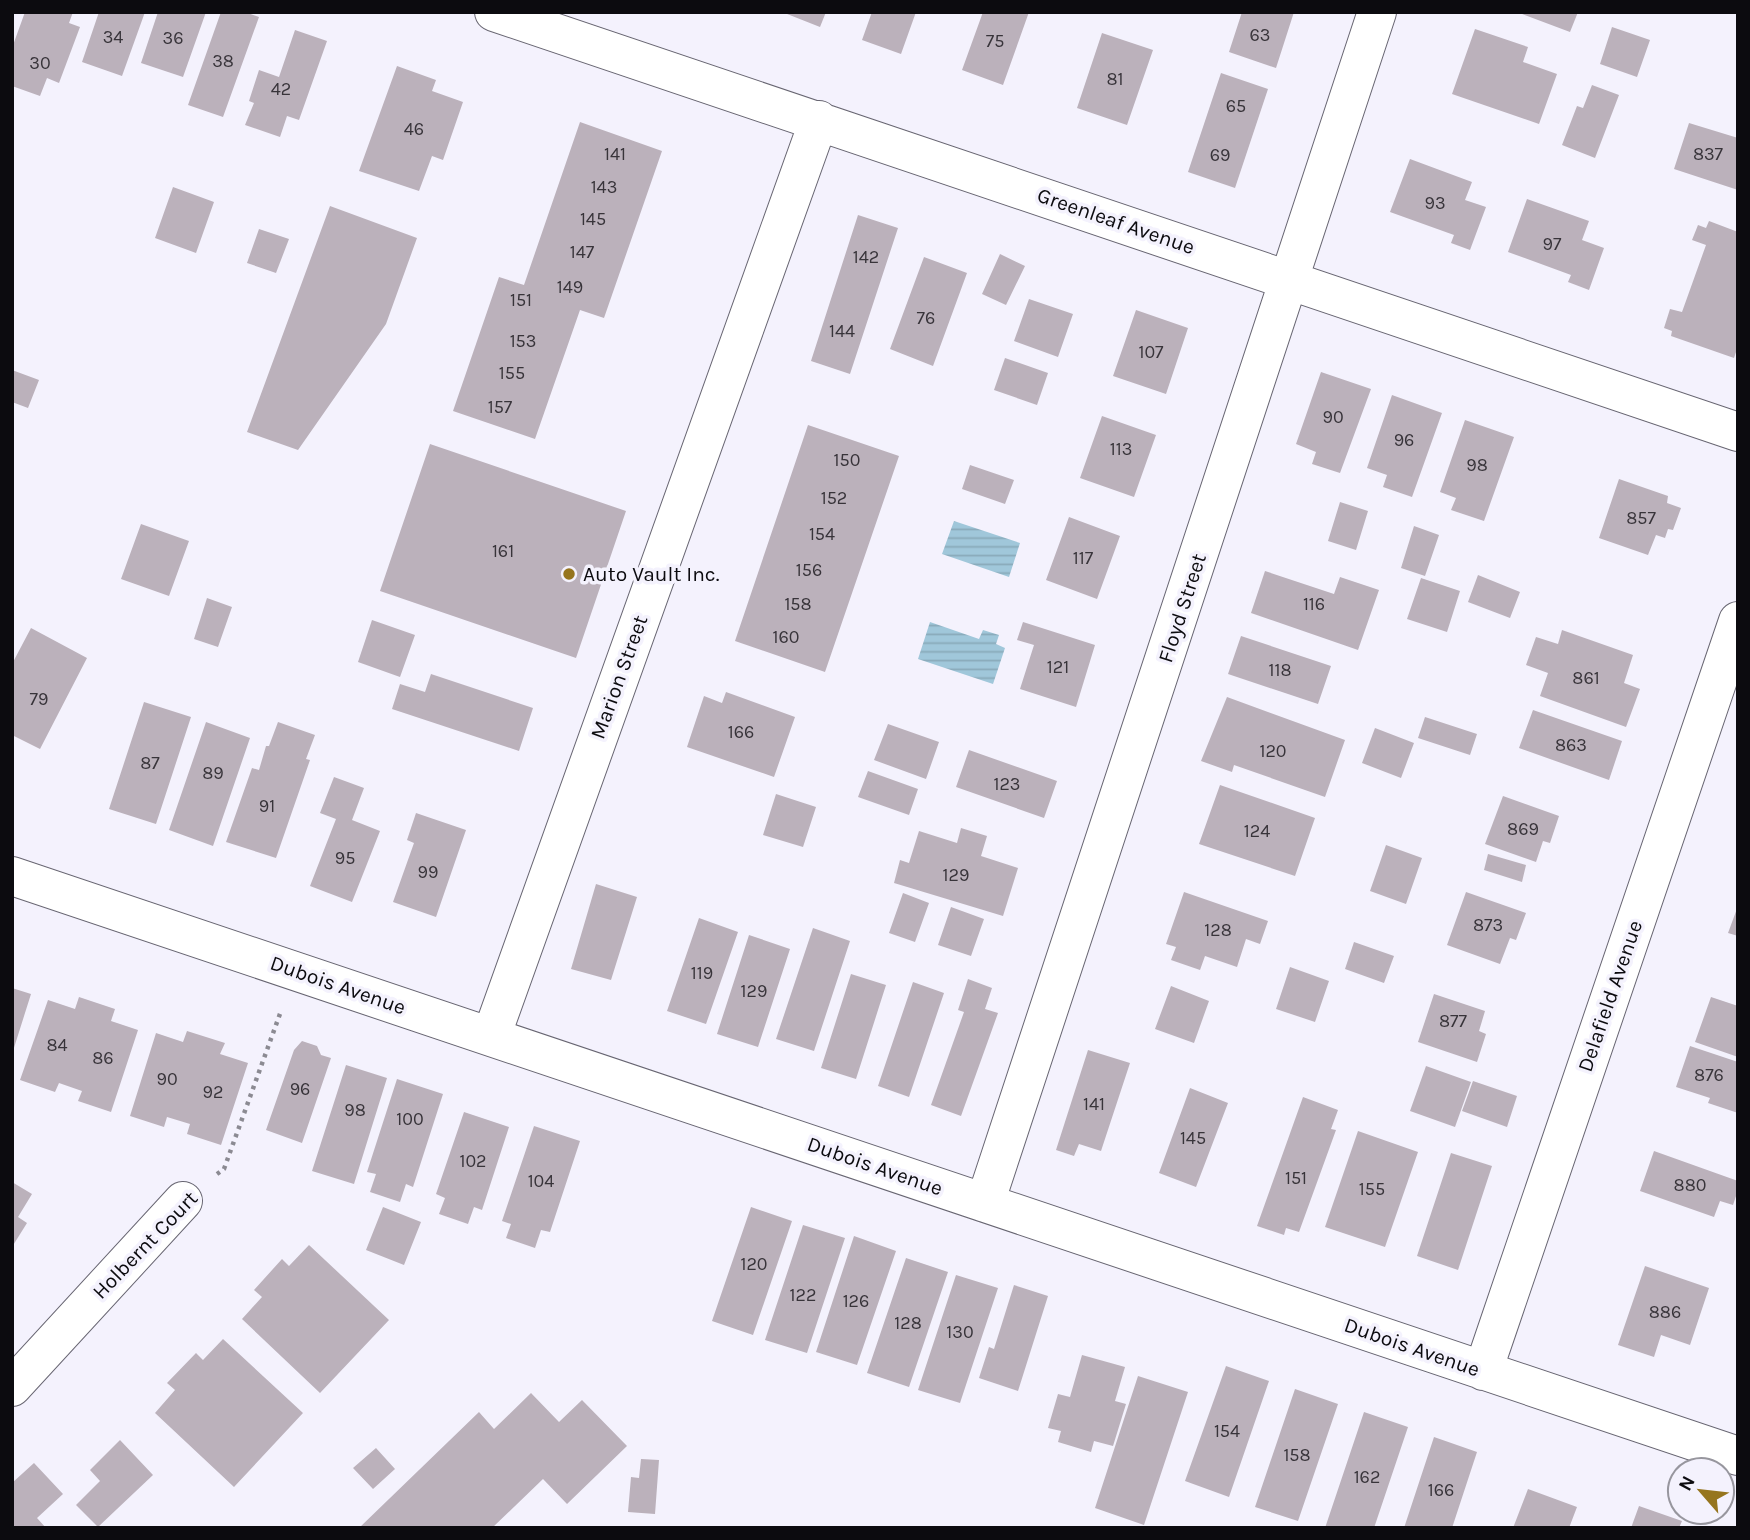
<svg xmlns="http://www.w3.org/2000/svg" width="1750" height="1540" font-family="Karla,sans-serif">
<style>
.water{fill:url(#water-rules)}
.building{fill:#bbb1bb}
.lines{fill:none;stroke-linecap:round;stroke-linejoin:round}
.minor-casing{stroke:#686672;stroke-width:40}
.path{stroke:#8b8a92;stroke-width:4.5;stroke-dasharray:3.5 5;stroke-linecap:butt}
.minor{stroke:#fff;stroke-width:38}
.poi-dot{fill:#96751e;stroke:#f4f2fd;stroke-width:2.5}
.labels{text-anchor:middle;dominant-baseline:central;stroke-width:7;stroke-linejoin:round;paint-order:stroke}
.number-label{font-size:18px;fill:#38343a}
.street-label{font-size:21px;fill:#0c0b0f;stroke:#f4f2fd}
.poi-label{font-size:21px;fill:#0c0b0f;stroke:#f4f2fd;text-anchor:start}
</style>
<defs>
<pattern id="water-rules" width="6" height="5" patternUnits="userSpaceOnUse" patternTransform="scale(1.75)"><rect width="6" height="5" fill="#a0c7da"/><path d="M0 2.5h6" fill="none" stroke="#89aaba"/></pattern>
</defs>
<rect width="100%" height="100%" fill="#f4f2fd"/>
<path class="water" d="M954 521 1020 543 1009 577 942 554Z
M930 622 979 639 983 630 999 635 996 644 1005 648 993 684 918 659Z"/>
<path class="building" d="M25 12H73L69 23 80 27 59 83 47 78 40 96 12 86V48Z
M99 12H145L122 76 82 62Z
M158 12H206L183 77 141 63Z
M221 12H245L259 17 223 117 188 105Z
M782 12H826L820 27Z
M872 12H916L901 54 862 40Z
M983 12H1029L1003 85 962 70Z
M1242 12H1294L1276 68 1229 52Z
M1517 12H1578L1570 32Z
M1612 27 1650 40 1637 77 1600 64Z
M1475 29 1528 47 1523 62 1557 74 1539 124 1452 94Z
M295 30 327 41 299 120 287 116 280 137 245 125 254 103 249 101 259 70 279 77Z
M1102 33 1153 50 1127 125 1077 108Z
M397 66 436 80 432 91 463 102 443 160 432 156 419 191 359 171Z
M1221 73 1268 89 1235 188 1188 172Z
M1592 85 1619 95 1595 158 1562 145 1577 106 1583 108Z
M580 122 662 151 604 318 580 310 535 439 453 411 499 277 524 285Z
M1689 123 1738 138V190L1674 169Z
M1410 159 1472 182 1465 200 1486 207 1470 250 1451 243 1454 235 1390 212Z
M173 187 214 202 196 253 155 238Z
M1527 199 1589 221 1582 240 1604 248 1589 290 1568 282 1571 275 1508 252Z
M330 206 417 238 386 324 298 450 247 432Z
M858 215 898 228 850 374 811 361Z
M1709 221 1738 232V346L1734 358 1671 336 1672 331 1664 328 1670 309 1682 312 1706 245 1692 240 1698 225 1706 228Z
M259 229 289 239 276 273 247 263Z
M1000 254 1025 266 1006 305 982 294Z
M924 257 967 273 933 366 890 349Z
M1029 299 1073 314 1058 357 1014 341Z
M1136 310 1188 328 1166 394 1113 376Z
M1005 358 1048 373 1037 405 994 390Z
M12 370 39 380 28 408 12 402Z
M1321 372 1371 389 1340 473 1312 464 1316 452 1296 444Z
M1392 395 1442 413 1412 497 1383 487 1387 475 1367 468Z
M1102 416 1156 435 1134 497 1080 478Z
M1465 420 1514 437 1484 521 1451 510 1456 498 1440 492Z
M808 425 899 456 825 672 735 641Z
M430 444 626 511 576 658 380 591Z
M970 465 1014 480 1005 504 962 489Z
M1619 479 1668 496 1667 503 1681 508 1673 530 1668 529 1665 538 1656 535 1648 555 1599 538Z
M1340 502 1368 511 1356 550 1328 541Z
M1069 517 1120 536 1097 599 1046 580Z
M141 524 189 541 169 596 121 579Z
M1414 526 1439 535 1425 576 1401 568Z
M1265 571 1334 594 1340 577 1379 590 1358 650 1251 613Z
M1478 575 1520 592 1510 618 1468 602Z
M1421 578 1460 591 1447 632 1407 619Z
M207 598 232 607 218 647 194 639Z
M372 620 415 635 400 677 358 662Z
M1023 622 1095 645 1076 707 1020 689 1034 645 1017 640Z
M31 628 87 658 40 749 12 735V664Z
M1562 630 1633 655 1624 683 1640 689 1626 727 1540 696 1548 673 1526 665 1536 637 1558 644Z
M1241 636 1331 666 1318 704 1228 674Z
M431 674 533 708 519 751 392 709 400 684 425 692Z
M726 692 795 717 774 777 687 747 704 696 722 703Z
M1227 697 1345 740 1325 797 1234 765 1232 772 1201 761Z
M144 702 191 717 156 824 109 809Z
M1533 710 1622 741 1609 780 1519 748Z
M1425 717 1477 734 1470 755 1418 738Z
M206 722 250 738 213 846 169 830Z
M278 722 315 735 306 759 310 760 276 858 226 842 252 768 259 770 266 746H269Z
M888 724 939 742 926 779 874 760Z
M1375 728 1414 743 1401 778 1362 763Z
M969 750 1057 781 1044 818 956 787Z
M868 771 918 789 909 815 858 797Z
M334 777 364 788 352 820 380 831 352 902 310 886 336 819 320 813Z
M1220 785 1315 818 1295 876 1199 844Z
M776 794 816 807 803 847 763 835Z
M1503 796 1559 816 1550 843 1543 841 1536 862 1485 844Z
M416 813 466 830 436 917 393 902 414 843 407 840Z
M961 828 987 836 981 856 1018 868 1003 916 894 883 900 860 909 863 919 831 957 843Z
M1386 845 1422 858 1406 904 1370 891Z
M1488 854 1526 865 1522 882 1484 870Z
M596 884 637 897 611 980 571 969Z
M1184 892 1268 921 1260 944 1246 939 1237 967 1205 956 1200 970 1171 960 1176 947 1166 944Z
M1466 892 1526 913 1516 940 1510 938 1500 964 1447 945Z
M903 893 929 903 915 942 889 933Z
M1738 906V936L1728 933Z
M951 907 984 919 971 956 938 945Z
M699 918 738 932 706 1024 667 1011Z
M813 928 850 941 814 1051 776 1039Z
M749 935 790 949 758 1047 717 1034Z
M1354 942 1394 956 1384 983 1345 969Z
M1290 967 1329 981 1315 1022 1276 1009Z
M851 974 886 985 856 1079 821 1068Z
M968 979 992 988 985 1009 998 1013 961 1116 931 1105 964 1012 958 1010Z
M913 982 944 993 909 1097 878 1086Z
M1171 986 1209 1001 1194 1043 1155 1029Z
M12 988 31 994 13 1051H12Z
M1434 994 1485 1011 1479 1031 1486 1034 1477 1062 1418 1042Z
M79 997 115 1009 111 1021 138 1030 111 1112 78 1101 82 1091 59 1083 55 1092 20 1080 48 1000 75 1009Z
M1711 997 1738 1006V1057L1695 1042Z
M187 1031 225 1043 220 1054 248 1063 221 1145 187 1134 190 1124 167 1117 164 1127 130 1116 156 1033 183 1042Z
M302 1041 317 1046 321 1055 331 1058 302 1143 266 1130 294 1050Z
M1690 1046 1738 1062V1113L1708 1103 1710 1098 1676 1087Z
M1088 1050 1130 1063 1101 1151 1079 1144 1074 1156 1056 1150Z
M346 1065 387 1078 354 1184 312 1171Z
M1426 1066 1471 1082 1455 1127 1410 1111Z
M397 1079 443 1094 413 1187 406 1184 400 1202 370 1192 376 1174 367 1172Z
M1473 1081 1517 1096 1507 1127 1462 1111Z
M1190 1088 1228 1103 1196 1187 1159 1173Z
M1303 1097 1338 1110 1331 1129 1336 1130 1299 1232 1286 1228 1284 1235 1257 1226Z
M464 1112 509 1127 482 1210 474 1207 468 1224 439 1214 445 1198 436 1194Z
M534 1126 580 1141 550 1232 541 1230 535 1248 506 1238 511 1224 502 1221Z
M1358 1131 1418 1152 1385 1247 1325 1227Z
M1654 1151 1738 1181V1190L1733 1205 1720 1201 1714 1217 1640 1191Z
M1451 1153 1492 1166 1458 1270 1417 1256Z
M12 1182 32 1194 18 1217 27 1223 12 1247Z
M383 1207 421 1222 404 1265 366 1250Z
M751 1207 792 1221 753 1335 712 1321Z
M803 1225 845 1238 807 1353 765 1340Z
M854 1236 896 1251 857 1365 816 1352Z
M309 1245 389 1320 320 1393 242 1319 262 1297 254 1290 282 1259 289 1266Z
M906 1258 948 1272 909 1387 867 1373Z
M1645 1266 1709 1288 1690 1345 1661 1335 1654 1357 1618 1345Z
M956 1275 998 1288 960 1403 918 1390Z
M1014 1285 1048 1296 1018 1391 979 1378 989 1347 994 1349Z
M223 1339 303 1413 234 1487 155 1413 175 1390 167 1383 196 1353 203 1360Z
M1082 1355 1125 1367 1115 1401 1126 1404 1113 1446 1094 1441 1091 1452 1058 1442 1061 1431 1048 1428 1058 1394 1070 1397Z
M1226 1366 1269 1381 1229 1497 1185 1481Z
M1138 1376 1188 1392 1144 1525 1095 1508Z
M1295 1389 1338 1404 1298 1521 1255 1507Z
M531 1393 559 1422 582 1400 627 1446 567 1504 543 1479 492 1528H359L479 1412 494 1429Z
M1364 1412 1408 1427 1374 1528H1325Z
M1434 1437 1477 1452 1452 1528H1404Z
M120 1440 153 1475 98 1527 76 1505 100 1481 90 1470Z
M376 1448 395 1469 373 1489 353 1468Z
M641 1459 659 1460 655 1514 628 1512 631 1477 639 1478Z
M34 1463 63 1494 37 1518 46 1528H12V1483Z
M1528 1489 1577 1507 1569 1528H1513Z
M1639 1506 1682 1521 1679 1528H1631Z"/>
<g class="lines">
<g class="minor-casing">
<path id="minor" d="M494 12 1738 432
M12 876 1738 1456
M491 1037 819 120
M985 1203 1377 12
M1483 1371 1738 621
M12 1387 183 1201"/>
</g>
<path class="path" d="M217 1174 224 1169 281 1011"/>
<use href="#minor" class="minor"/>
</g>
<circle class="poi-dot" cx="569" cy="574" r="7"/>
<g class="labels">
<g class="number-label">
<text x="1260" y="35">63</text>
<text x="113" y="37">34</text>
<text x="173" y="38">36</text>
<text x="995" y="41">75</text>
<text x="223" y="61">38</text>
<text x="40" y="63">30</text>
<text x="1115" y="79">81</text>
<text x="281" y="89">42</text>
<text x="1236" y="106">65</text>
<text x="414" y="129">46</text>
<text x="615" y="154">141</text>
<text x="1708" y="154">837</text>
<text x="1220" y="155">69</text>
<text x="604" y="187">143</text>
<text x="1435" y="203">93</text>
<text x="593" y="219">145</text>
<text x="1552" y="244">97</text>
<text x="582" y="252">147</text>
<text x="866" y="257">142</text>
<text x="570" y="287">149</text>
<text x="521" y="300">151</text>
<text x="926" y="318">76</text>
<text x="842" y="331">144</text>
<text x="523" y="341">153</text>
<text x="1151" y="352">107</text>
<text x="512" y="373">155</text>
<text x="500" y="407">157</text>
<text x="1333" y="417">90</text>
<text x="1404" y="440">96</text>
<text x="1121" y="449">113</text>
<text x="847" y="460">150</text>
<text x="1477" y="465">98</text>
<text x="834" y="498">152</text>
<text x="1641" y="518">857</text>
<text x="822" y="534">154</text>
<text x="503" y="551">161</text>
<text x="1083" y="558">117</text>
<text x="809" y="570">156</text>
<text x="798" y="604">158</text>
<text x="1314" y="604">116</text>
<text x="786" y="637">160</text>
<text x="1058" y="667">121</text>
<text x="1280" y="670">118</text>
<text x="1586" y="678">861</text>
<text x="39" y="699">79</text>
<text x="741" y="732">166</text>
<text x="1571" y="745">863</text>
<text x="1273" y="751">120</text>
<text x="150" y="763">87</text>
<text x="213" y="773">89</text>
<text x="1007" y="784">123</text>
<text x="267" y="806">91</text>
<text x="1523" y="829">869</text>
<text x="1257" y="831">124</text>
<text x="345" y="858">95</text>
<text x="428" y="872">99</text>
<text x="956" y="875">129</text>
<text x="1488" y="925">873</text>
<text x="1218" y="930">128</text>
<text x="702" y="973">119</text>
<text x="754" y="991">129</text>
<text x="1453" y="1021">877</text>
<text x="57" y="1045">84</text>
<text x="103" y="1058">86</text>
<text x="1709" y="1075">876</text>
<text x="167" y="1079">90</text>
<text x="300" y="1089">96</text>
<text x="213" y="1092">92</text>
<text x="1094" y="1104">141</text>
<text x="355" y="1110">98</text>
<text x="410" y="1119">100</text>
<text x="1193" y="1138">145</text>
<text x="473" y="1161">102</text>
<text x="1296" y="1178">151</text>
<text x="541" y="1181">104</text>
<text x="1690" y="1185">880</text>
<text x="1372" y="1189">155</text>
<text x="754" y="1264">120</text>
<text x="803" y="1295">122</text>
<text x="856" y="1301">126</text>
<text x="1665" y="1312">886</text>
<text x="908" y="1323">128</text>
<text x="960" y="1332">130</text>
<text x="1227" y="1431">154</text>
<text x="1297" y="1455">158</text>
<text x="1367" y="1477">162</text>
<text x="1441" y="1490">166</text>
</g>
<g class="street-label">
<text transform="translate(1116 221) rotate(19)">Greenleaf Avenue</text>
<text transform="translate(1182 608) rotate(-72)">Floyd Street</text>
<text transform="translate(619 677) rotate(-70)">Marion Street</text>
<text transform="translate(338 985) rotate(19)">Dubois Avenue</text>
<text transform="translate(1610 996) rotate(-71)">Delafield Avenue</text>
<text transform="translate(875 1166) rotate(19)">Dubois Avenue</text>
<text transform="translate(145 1245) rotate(-46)">Holbernt Court</text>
<text transform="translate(1412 1347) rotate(19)">Dubois Avenue</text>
</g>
<g class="poi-label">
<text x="583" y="574">Auto Vault Inc.</text>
</g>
</g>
<rect width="1750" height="1540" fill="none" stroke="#0c0b0f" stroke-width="28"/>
<g transform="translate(1701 1491) rotate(298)"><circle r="33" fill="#f4f2fd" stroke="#97969e" stroke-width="2"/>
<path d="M0-5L12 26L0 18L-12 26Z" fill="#96751e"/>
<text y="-10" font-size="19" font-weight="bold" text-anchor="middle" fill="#0c0b0f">N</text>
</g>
</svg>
